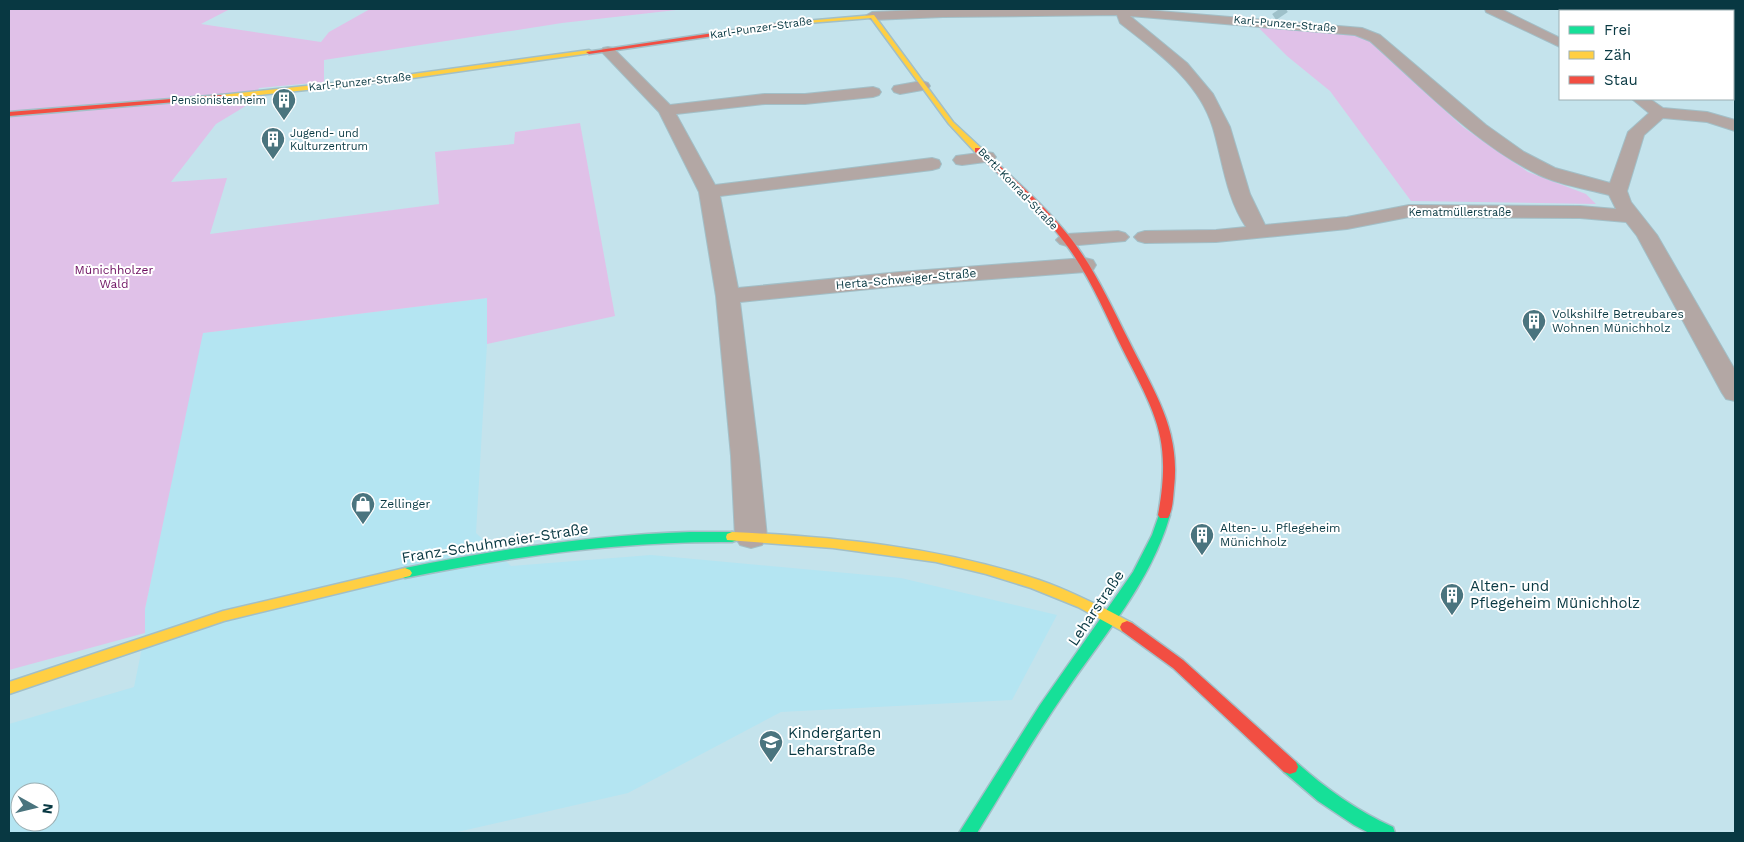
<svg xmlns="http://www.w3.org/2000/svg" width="1744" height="842" font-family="'Work Sans',sans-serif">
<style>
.built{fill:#b4e5f2;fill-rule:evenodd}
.green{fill:#e0c1e8}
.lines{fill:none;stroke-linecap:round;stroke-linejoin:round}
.street-tunnel{stroke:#9ec1ca;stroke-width:14;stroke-dasharray:14 7;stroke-linecap:butt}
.street-casing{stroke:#a2bfc7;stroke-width:2}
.fast-casing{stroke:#a2bfc7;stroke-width:3}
.slow-casing{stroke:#a2bfc7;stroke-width:3}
.jam-casing{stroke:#a2bfc7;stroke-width:3}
.street{fill:#b3a7a4;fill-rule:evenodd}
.fast{fill:#16e098;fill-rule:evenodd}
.slow{fill:#ffcf43;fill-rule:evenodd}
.jam{fill:#f24e42;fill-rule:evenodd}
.labels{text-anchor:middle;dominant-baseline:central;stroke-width:4;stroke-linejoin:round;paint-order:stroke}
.far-street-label{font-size:11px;fill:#083842;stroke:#fff}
.far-poi-label{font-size:11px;fill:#083842;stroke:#fff;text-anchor:end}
.park-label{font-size:12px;fill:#6d0f60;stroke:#fff}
.street-label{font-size:12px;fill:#083842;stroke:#fff}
.poi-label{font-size:12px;fill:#083842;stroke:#fff;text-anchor:start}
.near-street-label{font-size:15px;fill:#083842;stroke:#fff}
.near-poi-label{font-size:15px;fill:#083842;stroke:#fff;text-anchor:start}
</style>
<rect width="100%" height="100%" fill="#c4e3ec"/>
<path class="built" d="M488 298 487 344 476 533 511 566 651 555 901 578 1057 615 1012 700 781 712 628 793 453 833H9V724L134 687 145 633V609L202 333ZM20 792H50V822H20Z"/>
<path class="green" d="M9 9H230L201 24 321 42 329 32 370 9H685L562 23 324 60V82L259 88 254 101 216 124 171 182 227 178 210 234 439 204 435 152 514 144 515 132 580 123 615 316 487 344V298L203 333 145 609V633L9 670Z
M1257 26 1350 34 1369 40 1463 127 1528 172 1586 194 1596 204 1411 201 1330 91 1287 56Z"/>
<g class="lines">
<path class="street-tunnel" d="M1278 10 1282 16"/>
<g class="street-casing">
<path id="street" d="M943 9H1135L1362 28 1380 35 1486 125 1524 152 1555 168 1610 183 1628 132 1649 113 1632 99H1650L1663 108 1707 112 1735 120V131L1707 122 1663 118 1644 135 1627 191 1631 202 1657 235 1735 370V401L1726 399 1722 393 1637 236 1626 222 1580 218 1409 217 1347 229 1216 242 1145 243 1138 241 1134 237 1138 233 1145 231 1216 230 1246 227C1226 197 1223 162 1213 128 1199 81 1157 52 1120 23L1117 15 943 17 872 20 865 16 872 12ZM1130 16 1355 35 1370 41C1423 88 1475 144 1539 175 1560 185 1587 189 1609 195L1616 209 1580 206 1409 205 1347 217 1265 225 1250 194 1230 127 1213 94 1187 63Z
M1485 9H1501L1560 38V47L1486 12Z
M608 47 613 48 670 105 765 94H805L873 87 879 89 881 92 879 95 873 97 805 104H765L676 114 715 185 932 158 939 160 941 164 939 168 932 170 720 196 738 288 900 272 1085 258 1093 260 1096 265 1093 270 1085 272 900 286 740 302 759 456 767 537 762 545 751 548 740 545 735 537 731 456 716 296 699 192 659 112 601 51 603 48Z
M922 81 928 83 930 86 928 89 900 94 894 92 892 89 894 86Z
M987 152 993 153 996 157 993 161 962 165 956 164 953 160 956 156Z
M1118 231 1125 233 1129 237 1125 241 1067 246 1060 244 1056 240 1060 236 1067 234Z"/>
</g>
<g class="fast-casing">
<path id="fast" d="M1164 511 1168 512 1170 515C1151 582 1104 635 1066 691 1034 737 1006 786 977 833H959L1040 705 1133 572 1152 535 1160 512Z
M690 532H732L737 534 738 537 737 540 732 542C621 541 514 556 405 578L400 576 398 573 400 570 405 568C500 549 594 535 690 532Z
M1290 760 1296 762C1325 788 1357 811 1393 827L1395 833H1369L1354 825 1318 801 1284 772 1282 767 1284 762Z"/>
</g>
<g class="slow-casing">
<path id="slow" d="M874 15 953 122 981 148V152H975L949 124 871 18 808 23 805 21Z
M589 50 592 52 591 53 391 81 221 99 218 97 221 95 391 77Z
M732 532C836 537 939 547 1039 580 1071 591 1102 607 1132 623L1134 627 1132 631 1127 633 1122 631 1078 607 1031 588 986 574 936 562 833 548 727 540 726 537 727 534Z
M405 568 410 570 412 573 410 576 224 621 9 694V682L223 611Z"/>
</g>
<g class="jam-casing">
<path id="jam" d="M808 19 810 22 589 54 586 52Z
M221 95 223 96V98L9 116V112Z
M975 148H981C1012 178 1046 206 1072 240 1095 270 1111 305 1128 339 1153 390 1181 429 1174 488 1173 498 1173 510 1168 518H1160L1158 515C1172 439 1156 415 1123 350 1105 314 1090 276 1065 243 1040 209 1006 181 975 152Z
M1127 621 1132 623 1183 660 1296 762 1298 767 1296 772 1290 774 1284 772 1173 668 1122 631 1120 627 1122 623Z"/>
</g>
<use href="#street" class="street"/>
<use href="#fast" class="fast"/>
<use href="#slow" class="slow"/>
<use href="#jam" class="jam"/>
</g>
<defs>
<g id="building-pin" transform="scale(1.25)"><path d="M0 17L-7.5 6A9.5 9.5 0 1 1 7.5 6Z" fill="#4a747e" stroke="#fff"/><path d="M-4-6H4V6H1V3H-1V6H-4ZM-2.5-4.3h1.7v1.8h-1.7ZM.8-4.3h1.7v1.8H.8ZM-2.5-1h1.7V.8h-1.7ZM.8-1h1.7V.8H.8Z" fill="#fff"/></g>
<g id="shop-pin" transform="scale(1.25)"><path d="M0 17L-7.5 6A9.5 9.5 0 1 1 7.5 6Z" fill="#4a747e" stroke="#fff"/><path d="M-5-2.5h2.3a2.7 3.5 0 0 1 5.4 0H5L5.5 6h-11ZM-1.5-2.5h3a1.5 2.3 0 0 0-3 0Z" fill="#fff"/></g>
<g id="school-pin" transform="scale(1.25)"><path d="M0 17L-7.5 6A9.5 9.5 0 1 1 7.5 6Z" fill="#4a747e" stroke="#fff"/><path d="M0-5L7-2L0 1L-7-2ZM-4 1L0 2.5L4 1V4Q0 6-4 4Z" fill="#fff"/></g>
</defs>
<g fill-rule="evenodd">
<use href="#building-pin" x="284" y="100"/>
<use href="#building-pin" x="273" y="139"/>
<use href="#building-pin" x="1534" y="321"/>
<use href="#shop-pin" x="363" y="504"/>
<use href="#building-pin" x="1202" y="535"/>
<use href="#building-pin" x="1452" y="595"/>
<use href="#school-pin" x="771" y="742"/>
</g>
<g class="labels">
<g class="far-street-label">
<text transform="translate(1285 24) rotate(5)">Karl-Punzer-Straße</text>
<text transform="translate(761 28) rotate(-8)">Karl-Punzer-Straße</text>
<text transform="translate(360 82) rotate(-6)">Karl-Punzer-Straße</text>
<text transform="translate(1018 189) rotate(46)">Bertl-Konrad-Straße</text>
<text x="1460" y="212">Kematmüllerstraße</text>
</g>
<g class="far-poi-label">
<text x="266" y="100">Pensionistenheim</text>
<text x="290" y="133" text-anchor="start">Jugend- und<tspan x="290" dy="13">Kulturzentrum</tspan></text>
</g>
<g class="park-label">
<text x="114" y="270">Münichholzer<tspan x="114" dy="14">Wald</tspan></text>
</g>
<g class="street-label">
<text transform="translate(906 279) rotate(-5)">Herta-Schweiger-Straße</text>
</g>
<g class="poi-label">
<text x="1552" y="314">Volkshilfe Betreubares<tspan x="1552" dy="14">Wohnen Münichholz</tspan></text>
<text x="380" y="504">Zellinger</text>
<text x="1220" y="528">Alten- u. Pflegeheim<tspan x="1220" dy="14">Münichholz</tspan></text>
</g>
<g class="near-street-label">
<text transform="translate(495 543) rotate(-9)">Franz-Schuhmeier-Straße</text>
<text transform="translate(1096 608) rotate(-56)">Leharstraße</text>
</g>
<g class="near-poi-label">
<text x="1470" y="586">Alten- und<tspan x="1470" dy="17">Pflegeheim Münichholz</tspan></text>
<text x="788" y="733">Kindergarten<tspan x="788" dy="17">Leharstraße</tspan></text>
</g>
</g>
<rect width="1744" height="842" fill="none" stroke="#083842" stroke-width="20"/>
<rect x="1559" y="10" width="175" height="90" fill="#ffffff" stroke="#9cafb3"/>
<rect x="1569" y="26" width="25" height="8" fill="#16e098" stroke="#9cafb3"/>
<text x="1604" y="35" font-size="15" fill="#083842">Frei</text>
<rect x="1569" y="51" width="25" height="8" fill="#ffcf43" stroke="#9cafb3"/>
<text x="1604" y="60" font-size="15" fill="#083842">Zäh</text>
<rect x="1569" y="76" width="25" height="8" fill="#f24e42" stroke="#9cafb3"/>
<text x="1604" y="85" font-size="15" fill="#083842">Stau</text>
<g transform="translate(35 807) rotate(98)"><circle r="24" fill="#ffffff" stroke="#9cafb3"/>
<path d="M0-4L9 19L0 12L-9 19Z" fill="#4a747e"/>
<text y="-8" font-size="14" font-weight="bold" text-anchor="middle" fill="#083842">N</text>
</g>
</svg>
